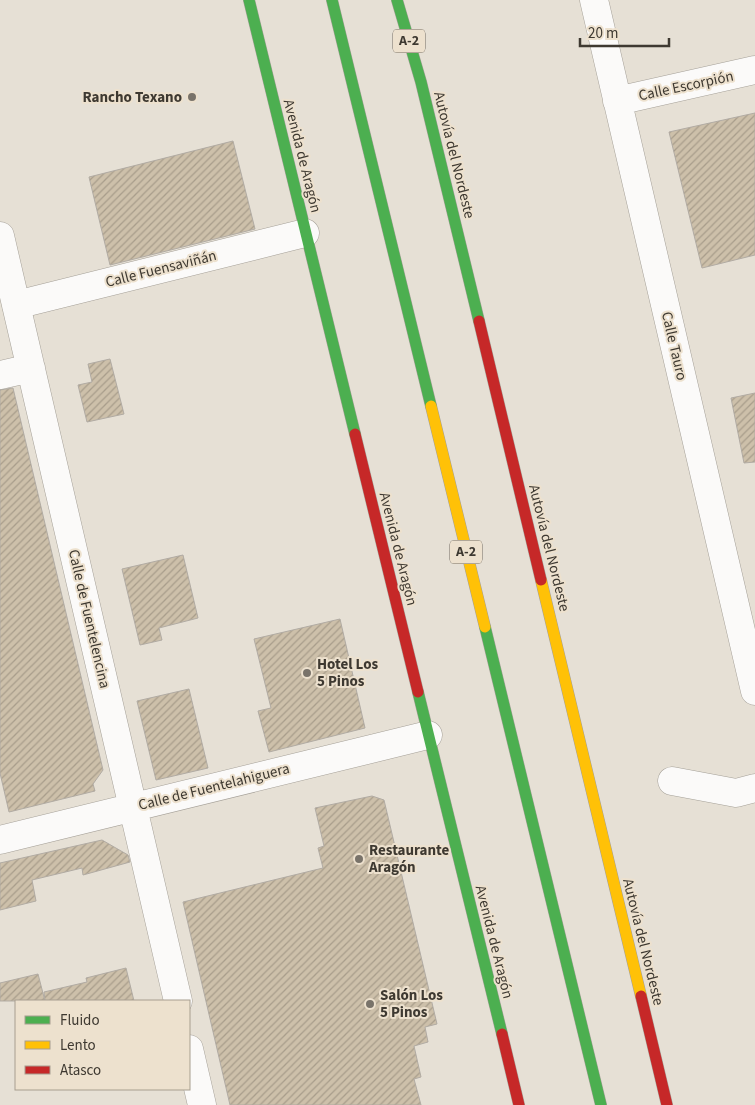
<svg xmlns="http://www.w3.org/2000/svg" width="755" height="1105" font-family="'Source Sans 3',sans-serif">
<style>
.building{fill:url(#building-hatch);stroke:#b1aba3}
.lines{fill:none;stroke-linecap:round;stroke-linejoin:round}
.street-casing{stroke:#a5a098;stroke-width:29}
.fast-casing{stroke:#a5a098;stroke-width:12}
.slow-casing{stroke:#a5a098;stroke-width:12}
.jam-casing{stroke:#a5a098;stroke-width:12}
.street{stroke:#fbfaf9;stroke-width:28}
.fast{stroke:#4caf50;stroke-width:11}
.slow{stroke:#ffc107;stroke-width:11}
.jam{stroke:#c62828;stroke-width:11}
.poi-dot{fill:#79736a;stroke:#ede1ce;stroke-width:2}
.labels{text-anchor:middle;dominant-baseline:central;stroke-width:4;stroke-linejoin:round;paint-order:stroke}
.shield{fill:#ede1ce;stroke:#726b60;stroke-width:1}
.shield-label{font-size:14px;font-weight:bold;fill:#3e3931}
.street-label{font-size:15px;fill:#3e3931;stroke:#ede1ce}
.poi-label{font-size:15px;font-weight:bold;fill:#3e3931;stroke:#ede1ce;text-anchor:start}
</style>
<defs>
<pattern id="building-hatch" width="6" height="6" patternUnits="userSpaceOnUse" patternTransform="scale(1.25)"><rect width="6" height="6" fill="#cdc0aa"/><path d="M-1 1l2-2M0 6l6-6M5 7l2-2" fill="none" stroke="#a89d8b"/></pattern>
</defs>
<rect width="100%" height="100%" fill="#e6e0d5"/>
<path class="building" d="M755 113V255L702 268 669 132Z
M233 141 255 229 110 265 89 177Z
M110 359 124 414 87 422 78 385 92 382 88 364Z
M13 388 103 770 93 784 95 791 9 812 0 773V390Z
M755 393V462L744 463 731 398Z
M183 555 198 618 159 628 162 640 140 645 122 569Z
M340 619 365 728 269 752 258 711 271 708 254 639Z
M189 689 208 768 156 780 137 701Z
M372 796 384 800 437 1024 425 1027 428 1042 414 1046 421 1077 414 1079 421 1105H230L183 902 323 868 318 848 324 846 315 808Z
M102 840 128 855 130 862 83 875 82 868 32 880 36 901 0 910V863Z
M126 968 134 1001H45L44 992 87 982 86 978Z
M38 974 45 1001H0V983Z"/>
<g class="lines">
<g class="street-casing">
<path id="street" d="M594 0 755 691
M617 101 755 70
M0 236 178 1001
M16 305 305 233
M0 375 31 368
M672 781 736 793 755 788
M0 840 428 735
M189 1049 202 1105"/>
</g>
<g class="fast-casing">
<path id="fast" d="M249 0 355 434
M332 0 431 406
M397 0 421 82 479 321
M485 627 601 1105
M418 692 502 1034"/>
</g>
<g class="slow-casing">
<path id="slow" d="M431 406 485 627
M541 580 641 996"/>
</g>
<g class="jam-casing">
<path id="jam" d="M479 321 541 580
M355 434 418 692
M641 996 667 1105
M502 1034 519 1105"/>
</g>
<use href="#street" class="street"/>
<use href="#fast" class="fast"/>
<use href="#slow" class="slow"/>
<use href="#jam" class="jam"/>
</g>
<g class="poi-dot">
<circle cx="192" cy="97" r="5"/>
<circle cx="307" cy="673" r="5"/>
<circle cx="359" cy="859" r="5"/>
<circle cx="370" cy="1004" r="5"/>
</g>
<g class="labels">
<g class="shield">
<rect x="393" y="29.5" width="32" height="23" rx="4"/>
<rect x="450" y="540.5" width="32" height="23" rx="4"/>
</g>
<g class="shield-label">
<text x="409" y="41">A-2</text>
<text x="466" y="552">A-2</text>
</g>
<g class="street-label">
<text transform="translate(686 86) rotate(-12)">Calle Escorpión</text>
<text transform="translate(454 155) rotate(76)">Autovía del Nordeste</text>
<text transform="translate(302 156) rotate(76)">Avenida de Aragón</text>
<text transform="translate(161 269) rotate(-14)">Calle Fuensaviñán</text>
<text transform="translate(674 346) rotate(77)">Calle Tauro</text>
<text transform="translate(549 548) rotate(76)">Autovía del Nordeste</text>
<text transform="translate(398 549) rotate(76)">Avenida de Aragón</text>
<text transform="translate(89 619) rotate(77)">Calle de Fuentelencina</text>
<text transform="translate(214 787) rotate(-14)">Calle de Fuentelahiguera</text>
<text transform="translate(494 942) rotate(76)">Avenida de Aragón</text>
<text transform="translate(643 942) rotate(76)">Autovía del Nordeste</text>
</g>
<g class="poi-label">
<text x="182" y="97" text-anchor="end">Rancho Texano</text>
<text x="317" y="664">Hotel Los<tspan x="317" dy="17">5 Pinos</tspan></text>
<text x="369" y="850">Restaurante<tspan x="369" dy="17">Aragón</tspan></text>
<text x="380" y="995">Salón Los<tspan x="380" dy="17">5 Pinos</tspan></text>
</g>
</g>
<rect x="15" y="1000" width="175" height="90" fill="#ede1ce" stroke="#a79e8f"/>
<rect x="25" y="1016" width="25" height="8" fill="#4caf50" stroke="#a79e8f"/>
<text x="60" y="1025" font-size="15" fill="#3e3931">Fluido</text>
<rect x="25" y="1041" width="25" height="8" fill="#ffc107" stroke="#a79e8f"/>
<text x="60" y="1050" font-size="15" fill="#3e3931">Lento</text>
<rect x="25" y="1066" width="25" height="8" fill="#c62828" stroke="#a79e8f"/>
<text x="60" y="1075" font-size="15" fill="#3e3931">Atasco</text>
<path d="M580 38v8h89v-8" fill="none" stroke="#3e3931" stroke-width="2.5"/>
<text x="588" y="38" font-size="15" fill="#3e3931" stroke="#ede1ce" stroke-width="4" paint-order="stroke">20 m</text>
</svg>
